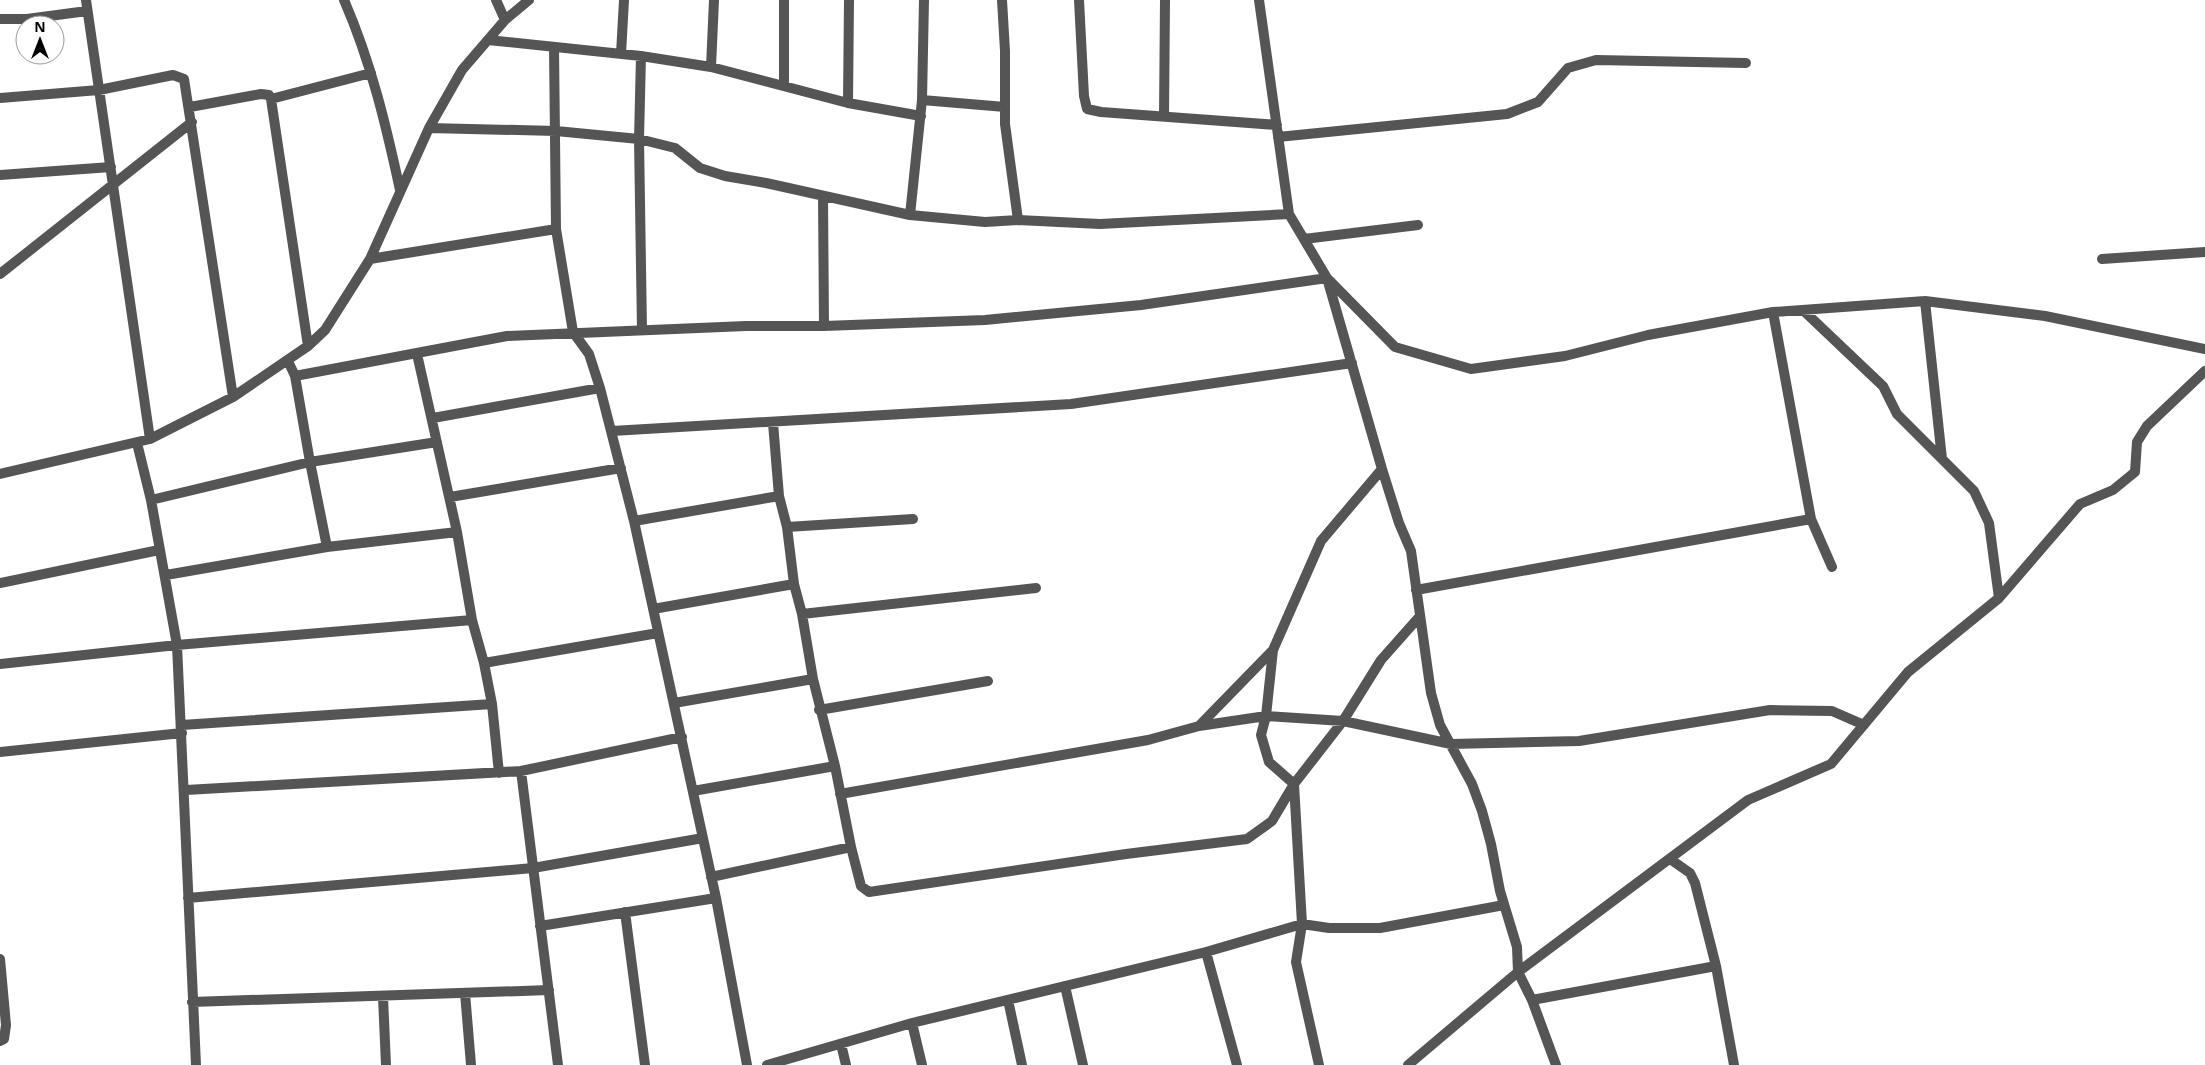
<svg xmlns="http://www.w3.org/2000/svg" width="2205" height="1065" font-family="'Open Sans',sans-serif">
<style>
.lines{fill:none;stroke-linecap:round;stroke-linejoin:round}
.street{stroke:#555;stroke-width:10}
</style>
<rect width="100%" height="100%" fill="#fff"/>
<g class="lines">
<path class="street" d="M86 0 150 439
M344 0C371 62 386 125 400 190
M496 0 505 20
M784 0V86
M1002 0 1005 51V124L1018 220
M1079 0 1084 96 1087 109 1101 112 1277 125
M1259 0 1289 214 1327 278 1382 469 1399 523 1411 551 1431 693 1440 725 1472 784 1482 811 1491 844 1500 891 1517 947 1518 972 1532 1000 1556 1065
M0 19H27L87 11
M488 40 641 56 711 67 848 103 921 116
M554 47 556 229 573 332 589 354 600 388 634 521 716 898 747 1065
M621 54 624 0
M641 56 639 139 642 330
M711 67 714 0
M0 98 99 90 173 75 184 79 233 397
M271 99 371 73
M922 100 1005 107
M848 103 849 0
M190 107 261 94 269 95 271 99 308 346
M1164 117 1165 0
M429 128 556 131 639 139 675 148 700 168 725 176 766 183 910 215 985 222 1018 220 1100 224 1289 214
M1278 137 1507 114 1538 102 1568 68 1596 60 1746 63
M0 175 111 167
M823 196 824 326
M910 215 922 100 924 0
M1304 239 1418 225
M370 259 556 229
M2102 259 2205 252
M0 274 192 122
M1328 279 1395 347 1471 369 1565 356 1648 335 1773 312 1925 301 2045 316 2205 349
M1925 301 1942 459
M1803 310 1883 386 1897 414 1974 491 1989 523 1999 598
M1773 312 1811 519 1832 567
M288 361 295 376 310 462 327 547
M295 376 507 336 746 326H824L985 320 1141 305 1327 278
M433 418 600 388
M773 423 779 496 787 527 794 584 802 614 813 679 835 766 851 847 861 886 869 892 1126 854 1247 839 1272 821 1294 784 1343 721 1381 660 1420 616
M612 431 1071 404 1352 363
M137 443 151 500 177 645 196 1065
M0 474 150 439 233 397 308 346 325 330 370 259 429 128 462 70 505 20 529 0
M450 497 621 468
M151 500 310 462 437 442
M634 521 779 496
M787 527 913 519
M457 532 472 620 484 663 492 704 499 773
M166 575 327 547 457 532 417 354
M0 583 159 550
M1416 590 1811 519
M653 609 794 584
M802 614 1036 588
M1273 650 1266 716 1261 735 1269 762 1294 784 1302 924 1296 962 1319 1065
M484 663 658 633
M0 664 177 645 472 620
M674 703 813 679
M819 710 988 681
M182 725 492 704
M1199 726 1266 716 1343 721 1451 744 1579 741 1770 710 1832 711 1864 725
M0 752 182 733
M521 771 558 1065
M186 790 521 771 682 737
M693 791 835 766
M840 794 1148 740 1199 726 1273 650 1321 541 1382 469
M1670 859 1690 873 1695 883 1716 966 1734 1065
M711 877 851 847
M188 898 533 868 703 838
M625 912 645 1065
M540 926 716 898
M1206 952 1237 1065
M0 959 6 1025 4 1039 0 1041
M1065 986 1083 1065
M465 993 471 1065
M383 997 386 1065
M1008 1000 1022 1065
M1532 1000 1716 966
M192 1002 549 990
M912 1023 922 1065
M841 1044 846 1065
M767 1065 912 1023 1206 952 1302 924 1329 928H1380L1504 905
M1408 1065 1518 972 1748 800 1831 764 1908 672 1999 598 2080 504 2113 490 2135 472 2137 442 2147 426 2205 371"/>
</g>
<g transform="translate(40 40)"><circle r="24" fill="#ffffff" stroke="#999999"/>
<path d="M0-4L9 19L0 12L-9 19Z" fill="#000000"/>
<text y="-8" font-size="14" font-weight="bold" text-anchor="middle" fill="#000000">N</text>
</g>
</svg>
